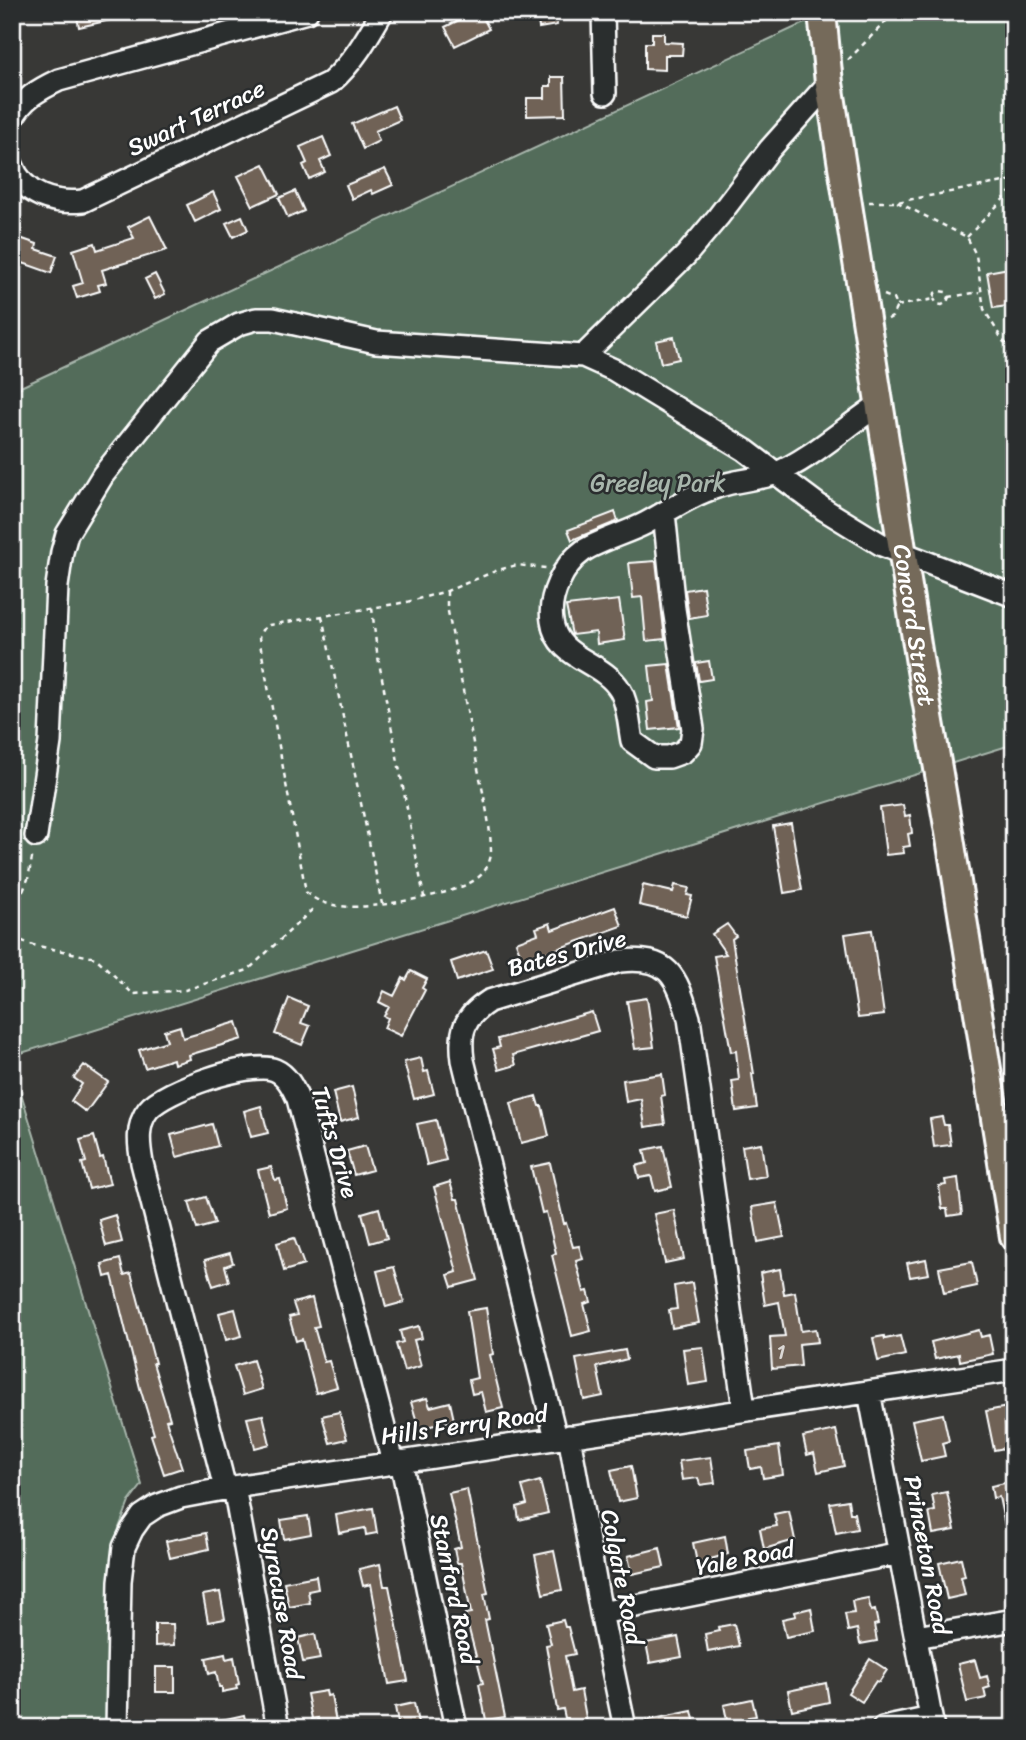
<svg xmlns="http://www.w3.org/2000/svg" width="1026" height="1740" font-family="Sriracha,sans-serif">
<style>
.green{fill:#526c5a;stroke:#a8b6ac;stroke-width:2}
.building{fill:#706256;stroke:#fff;stroke-width:2}
.lines{fill:none;stroke-linecap:round;stroke-linejoin:round}
.minor-casing{stroke:#fff;stroke-width:26}
.major-casing{stroke:#fff;stroke-width:32}
.path{stroke:#fff;stroke-width:2.5;stroke-dasharray:5 5;stroke-linecap:butt}
.minor{stroke:#2a2d2e;stroke-width:21}
.major{stroke:#746a5a;stroke-width:26}
.labels{text-anchor:middle;dominant-baseline:central;stroke-width:5;stroke-linejoin:round;paint-order:stroke}
.number-label{font-size:21px;fill:#dbd8d5}
.street-label{font-size:24px;fill:#fff;stroke:#2a2d2e}
.park-label{font-size:24px;fill:#a8b6ac;stroke:#2a2d2e}
</style>
<rect width="100%" height="100%" fill="#383836"/>
<filter id="ink" filterUnits="userSpaceOnUse"><feTurbulence type="fractalNoise" baseFrequency=".0143" numOctaves="2"/><feDisplacementMap in="SourceGraphic" scale="14" xChannelSelector="R" yChannelSelector="G"/><feConvolveMatrix kernelMatrix="1 2 1 2 8 2 1 2 1" color-interpolation-filters="sRGB"/></filter>
<g filter="url(#ink)">
<path class="green" d="M828 12H1014V744L12 1056V391Z
M12 1064 142 1485 129 1502 119 1528 108 1627V1728H12Z"/>
<path class="building" d="M76 12H123L124 17 79 27Z
M475 12H480L489 29 455 46 445 27Z
M537 12H555L557 25 539 28Z
M652 33H664V42L683 43 682 55H665V70L645 69V43H652Z
M551 77H564L565 115 527 116V98H545V86H551Z
M394 106 400 120 375 131 379 141 363 149 352 124Z
M323 137 331 156 320 161 325 172 309 179 303 165 307 163 300 147Z
M264 164 279 194 253 206 238 176Z
M385 169 393 185 373 194 371 190 352 199 346 185Z
M295 191 304 211 288 218 279 198Z
M213 192 221 209 195 222 187 205Z
M150 216 167 250 102 270 106 283 98 285 100 291 77 298 73 286 83 283 73 250 95 243 97 250 134 238 128 227Z
M242 216 248 230 233 237 226 223Z
M17 237 37 244 36 249 57 256 51 273 23 263 14 290 12 289V250Z
M1009 268 1014 305 993 308 987 272Z
M155 274 165 294 155 299 145 279Z
M674 337 679 359 661 363 656 341Z
M615 512 618 521 572 540 568 530Z
M656 561 665 639 646 641 642 597 633 598 629 563Z
M703 587 707 615 689 618 685 590Z
M619 600 625 640 597 644 596 632 572 635 566 606Z
M709 661 712 679 699 681 696 663Z
M669 664 679 727 650 730 647 702 653 701 649 666Z
M903 805 905 816 910 815 912 833 908 834 910 846 903 847 904 853 886 855 880 808Z
M791 823 802 890 784 893 773 826Z
M643 885 673 892 675 885 689 888 687 895 692 896 687 916 639 905Z
M615 907 622 926 523 961 516 942 538 934 536 928 550 923 552 930Z
M727 924 736 936 732 939 754 1074H752L757 1108 736 1111 732 1081 739 1080 736 1051 731 1052 714 956 726 954 712 934Z
M872 930 884 1015 858 1018 845 934Z
M486 950 493 969 457 981 451 962Z
M411 971 427 979 422 988 425 990 401 1036 384 1028 388 1018 384 1016 389 1007 379 1002 384 991 394 996 403 978 406 980Z
M289 998 308 1006 301 1023 310 1026 302 1045 275 1034Z
M647 998 654 1047 635 1049 627 1001Z
M592 1012 598 1031 513 1055 516 1065 499 1070 493 1049 500 1047 498 1039Z
M237 1022 242 1039 189 1055 190 1059 174 1064 173 1059 145 1068 139 1050 167 1041 164 1031 180 1026 183 1038Z
M421 1058 424 1072 428 1071 434 1094 414 1099 404 1062Z
M84 1065 108 1082 86 1112 71 1101 82 1084 74 1078Z
M662 1074 665 1095 661 1096 665 1124 645 1127 641 1099 626 1102 623 1080Z
M352 1087 359 1117 340 1122 333 1092Z
M536 1096 539 1106H542L549 1136 521 1143 511 1103Z
M261 1106 268 1133 251 1137 244 1111Z
M942 1117 944 1125H948L951 1145 934 1147 930 1119Z
M436 1120 446 1160 427 1165 417 1124Z
M212 1124 218 1146 177 1157 171 1135Z
M94 1136 100 1158 103 1157 110 1184 89 1189 82 1163 86 1162 80 1140Z
M761 1143 766 1176 747 1179 742 1146Z
M365 1146 372 1170 354 1175 347 1151Z
M663 1146 672 1187 655 1191 651 1176 639 1178 636 1166 647 1163 644 1150Z
M550 1163 564 1224 566 1223 573 1247 579 1246 583 1259 576 1261 584 1292 588 1291 591 1302 584 1304 591 1331 572 1336 552 1255 556 1253 546 1212 542 1213 531 1167Z
M271 1167 275 1180 280 1179 287 1208 269 1213 258 1170Z
M958 1178 962 1214 948 1216 947 1209H942L939 1186 946 1185 945 1180Z
M450 1182 455 1199H458L478 1280 452 1287 448 1275 457 1272 434 1187Z
M206 1197 215 1224 197 1229 189 1202Z
M777 1203 784 1237 758 1242 752 1207Z
M379 1208 387 1238 370 1243 362 1213Z
M674 1210 684 1259 665 1263 654 1214Z
M115 1215 122 1242 106 1246 99 1220Z
M294 1238 304 1265 284 1271 277 1243Z
M230 1253 233 1263 225 1266 229 1281 213 1286 205 1260Z
M120 1259 124 1275 131 1273 155 1363H153L170 1419 166 1420 182 1468 164 1474 151 1435 154 1434 140 1388 112 1275 105 1277 102 1264Z
M926 1259 929 1274 910 1277 907 1263Z
M972 1262 977 1286 944 1293 939 1268Z
M394 1267 404 1302 386 1307 377 1271Z
M780 1269 784 1294 795 1292 801 1331 816 1329 818 1342 799 1344 801 1366 772 1369 770 1337 785 1336 779 1302 765 1305 760 1273Z
M692 1283 699 1323 672 1328 669 1310 677 1309 674 1286Z
M312 1298 319 1326 314 1327 324 1362 329 1361 337 1387 316 1393 302 1339 296 1341 289 1317 297 1315 293 1303Z
M486 1308 493 1354 490 1355 503 1408 486 1412 481 1392 472 1394 469 1380 477 1378 467 1311Z
M235 1309 242 1336 226 1340 219 1313Z
M419 1326 422 1338 414 1340 421 1366 404 1371 396 1344 403 1342 400 1331Z
M979 1330 981 1337 989 1335 993 1354 960 1361 959 1354 935 1359 931 1342Z
M884 1336 885 1339 900 1336 905 1355 878 1361 873 1338Z
M703 1347 708 1382 688 1385 683 1349Z
M625 1350 627 1359 597 1367 603 1396 584 1400 576 1359Z
M253 1360 262 1389 243 1395 234 1366Z
M427 1398 430 1407 450 1402 454 1420 419 1429 411 1402Z
M1008 1407 1011 1421 1005 1422 1010 1447 994 1450 986 1411Z
M339 1412 347 1439 330 1443 322 1416Z
M943 1414 949 1441 942 1443 945 1456 921 1461 912 1420Z
M263 1415 270 1444 255 1448 247 1418Z
M836 1430 844 1466 818 1472 814 1453 807 1455 803 1437Z
M779 1446 783 1475 763 1478 761 1467 750 1469 747 1451Z
M711 1457 715 1483 700 1485 698 1478 682 1480 679 1461Z
M631 1466 637 1498 618 1502 611 1470Z
M540 1481 548 1513 519 1520 517 1507 527 1504 522 1486Z
M1014 1481V1539L1008 1540 999 1497 993 1498 991 1486Z
M467 1489 488 1593 484 1594 489 1619 485 1620 505 1717 486 1720 479 1684 483 1683 465 1614 471 1613 461 1563H457L454 1549 461 1547 449 1493Z
M947 1492 955 1530 933 1534 929 1512 935 1511 932 1495Z
M848 1500 850 1513H854L857 1529 836 1533 830 1503Z
M373 1508 377 1533 366 1535 365 1528 339 1533 336 1515Z
M789 1511 795 1540 764 1549 760 1529 777 1526 774 1514Z
M308 1516 311 1534 284 1539 281 1520Z
M206 1533 209 1549 170 1558 166 1541Z
M725 1536 728 1554 697 1563 693 1543Z
M660 1548 664 1567 632 1574 628 1556Z
M554 1551 562 1590 543 1594 535 1555Z
M961 1558 965 1576 961 1577 965 1595 947 1599 939 1563Z
M380 1564 384 1586H389L408 1681 389 1684 371 1584 363 1586 359 1569Z
M316 1576 318 1589 308 1591 310 1603 289 1607 284 1582Z
M220 1592 225 1619 208 1622 203 1595Z
M868 1598 871 1611 875 1610 878 1624 874 1625 877 1641 860 1644 857 1629 848 1631 845 1614 854 1613 852 1601Z
M811 1608 815 1631 786 1637 782 1619 796 1616 795 1612Z
M563 1620 565 1627H568L575 1654 565 1656 572 1692 581 1690 587 1723 570 1726 568 1718H565L563 1709 557 1710 546 1645 551 1644 546 1624Z
M155 1624H173L174 1645 155 1646Z
M734 1624 739 1646 708 1652 705 1634 719 1631 718 1627Z
M315 1634 320 1659 303 1662 298 1638Z
M678 1637 682 1657 650 1663 646 1643Z
M225 1654 226 1659 234 1657 239 1684 236 1685 237 1689 222 1692V1687H219L216 1672 209 1674 206 1658Z
M870 1659 887 1670 879 1682 876 1681 862 1702 848 1693Z
M975 1660 980 1678 987 1676 990 1687 984 1689 986 1698 967 1702 958 1664Z
M156 1667H175V1692H156Z
M826 1683 829 1702 792 1710 788 1691Z
M326 1691 327 1696 331 1695 337 1727 320 1728 318 1718 312 1719 307 1694Z
M752 1699 756 1716 748 1717 749 1721 728 1726 724 1705Z
M414 1703 419 1728H399L395 1707Z
M692 1711 696 1728H639V1722Z
M244 1715 247 1728H209L208 1723Z"/>
<g class="lines">
<g class="minor-casing">
<path id="minor" d="M603 12 605 93
M12 120C21 99 40 89 59 80L307 12
M12 165C24 196 54 204 83 201L331 82C353 63 367 38 382 12
M583 356 686 255 718 217 770 149 829 83
M664 513 674 609 693 729 691 743 683 752 669 757H654L632 741C629 726 628 703 620 690 602 660 557 660 552 621 548 597 563 565 583 551 600 540 627 533 646 523 670 510 691 495 717 487 735 480 756 480 774 474 807 462 849 424 880 404
M36 836 50 742 57 586 62 552 67 534 103 475 210 341 239 324 256 319H273L376 342 583 356 614 370 745 450 825 510 882 545 1014 596
M869 1392 933 1728
M569 1436 601 1613 625 1728
M556 1438 463 1060C459 1031 464 1017 489 1001L620 961C669 956 676 975 689 1018L744 1409
M401 1461 456 1728
M234 1487 278 1728
M225 1488 142 1163C139 1146 136 1125 148 1110 164 1090 251 1060 275 1070 287 1075 293 1088 298 1099L393 1462
M601 1613 900 1553
M916 1637 1014 1620
M117 1728 120 1581 124 1547 132 1530 142 1516 157 1506 181 1497 234 1487 1014 1370
M883 1728 931 1718"/>
</g>
<g class="major-casing">
<g id="major">
<path id="s1" d="M822 12 829 83 921 670 949 832 1014 1237"/>
</g>
</g>
<path class="path" d="M848 60 895 12
M869 202H897L1014 180
M897 202 967 237 976 255 984 309 1003 341 1014 351
M967 237 1014 188
M884 295 894 299 897 306 892 317 886 320
M949 297 980 292
M897 306 934 299 935 293 940 291 946 292 949 297 947 302 942 305 937 304 934 299
M447 591V606C457 659 467 711 477 764 483 793 491 824 491 853 491 859 487 868 483 873 467 891 422 898 398 902 372 907 327 913 306 892L259 638 262 630 269 625 407 602 447 591 498 570 517 565 546 568
M372 608 377 652 424 897
M322 616 382 904
M12 919 28 879 33 853
M12 937 33 945 96 958 133 994 185 990 248 970 315 907"/>
<use href="#minor" class="minor"/>
<use href="#major" class="major"/>
</g>
</g>
<g class="labels">
<g class="number-label">
<text x="781" y="1352">1</text>
</g>
<g class="street-label">
<text transform="translate(196 118) rotate(-25)">Swart Terrace</text>
<text stroke="none"><textPath href="#s1" startOffset="620">Concord Street</textPath></text>
<text transform="translate(567 953) rotate(-15)">Bates Drive</text>
<text transform="translate(335 1142) rotate(74)">Tufts Drive</text>
<text transform="translate(464 1425) rotate(-8)">Hills Ferry Road</text>
<text transform="translate(927 1555) rotate(79)">Princeton Road</text>
<text transform="translate(745 1558) rotate(-11)">Yale Road</text>
<text transform="translate(622 1577) rotate(79)">Colgate Road</text>
<text transform="translate(454 1589) rotate(78)">Stanford Road</text>
<text transform="translate(282 1603) rotate(80)">Syracuse Road</text>
</g>
<g class="park-label">
<text x="658" y="483">Greeley Park</text>
</g>
</g>
<rect width="1026" height="1740" fill="none" stroke="#2a2d2e" stroke-width="42"/>
<rect x="21" y="21" width="984" height="1698" fill="none" stroke="#fff" stroke-width="2.5" filter="url(#ink)"/>
</svg>
